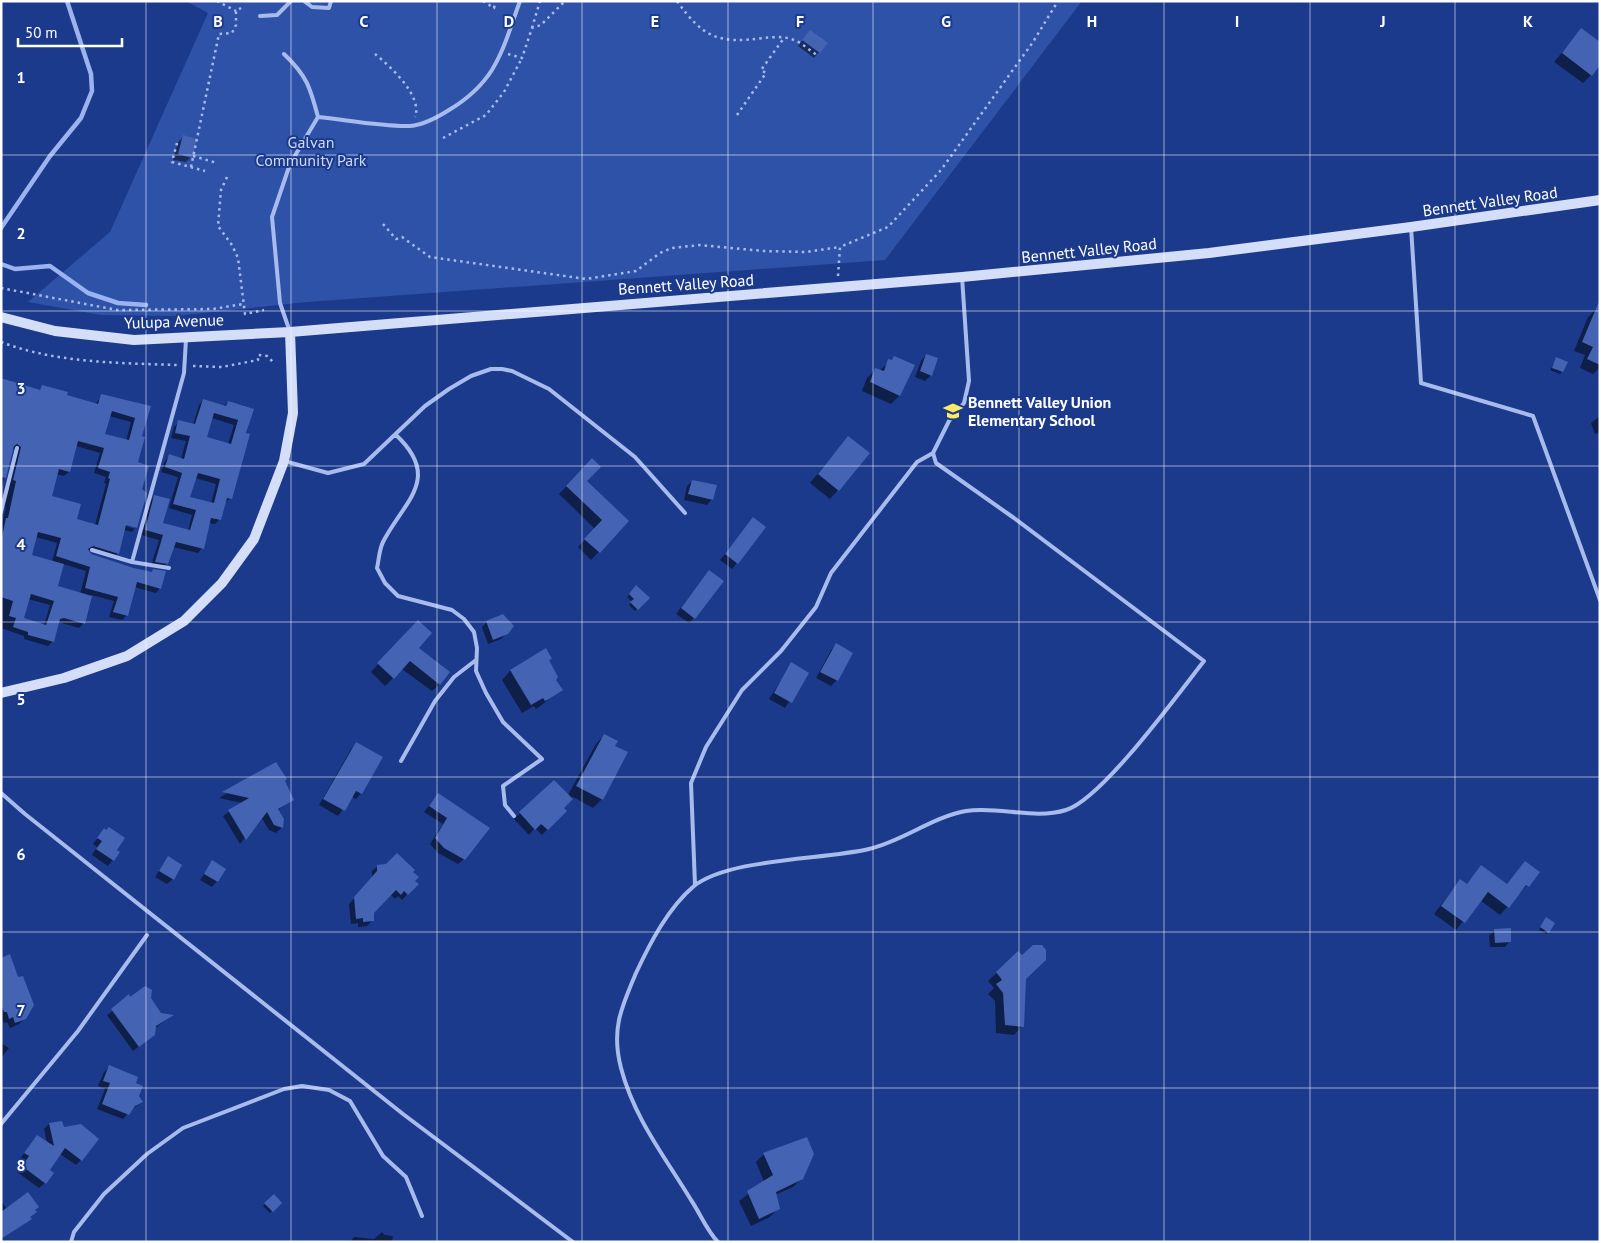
<svg xmlns="http://www.w3.org/2000/svg" width="1601" height="1243" font-family="'PT Sans',sans-serif">
<style>
.green{fill:#2f52a9}
.shadow{fill:#0007;fill-rule:evenodd}
.lines{fill:none;stroke-linecap:round;stroke-linejoin:round}
.stream{stroke:#9bb3ef;stroke-width:4.5}
.building{fill:#4463b3;fill-rule:evenodd}
.path{stroke:#a8bbed;stroke-width:2.5;stroke-dasharray:2.5 4;stroke-linecap:butt}
.lane{stroke:#a8bbed;stroke-width:4}
.secondary{stroke:#d4def9;stroke-width:10}
.grid{fill:none;stroke:#fff;stroke-width:1;stroke-opacity:0.55}
.labels{text-anchor:middle;dominant-baseline:central;stroke-width:4;stroke-linejoin:round;paint-order:stroke}
.park-label{font-size:16px;fill:#cddaf9;stroke:#1c3a8b}
.street-label{font-size:16px;fill:#fff;stroke:#1c3a8b}
.poi-label{font-size:16px;font-weight:bold;fill:#fff;stroke:#1c3a8b;text-anchor:start}
.grid-label{font-size:16px;text-anchor:middle;font-weight:bold;fill:#fff;stroke:#1c3a8b;stroke-width:4;stroke-linejoin:round;paint-order:stroke}
</style>
<rect width="100%" height="100%" fill="#1c3a8b"/>
<path class="green" d="M186 1H1082L885 260 307 302 175 316 101 315 28 302 110 232 208 13Z"/>
<path class="shadow" d="M1581 30 1591 75 1583 83 1554 62Z
M805 37 819 52 814 58 798 46Z
M183 137 191 157 186 162 173 160 178 142Z
M1596 309 1600 310V367L1593 374 1580 368 1585 355 1574 351 1588 317Z
M926 355 937 359 931 375 925 381 915 377 921 361Z
M894 358 899 396 891 404 862 391 867 378 876 369 879 371Z
M1557 359 1562 372 1560 374 1550 370Z
M1 378 38 391 42 387 95 405 102 395 149 407 140 437 136 463 141 489 136 527 132 532 124 530 118 553 113 558 87 550 90 555 151 573 153 571 160 588 156 593 134 587 127 615 122 620 109 617 114 601 91 595 84 623 79 628 58 622 53 641 48 646 24 639V636L1 628V527L6 507 4 506 16 454 14 449 11 450 1 490ZM109 416 131 422 126 441 104 434ZM76 446 100 453 94 473 106 477 104 483 106 484 95 525 76 520 51 497 56 474 64 476 69 472ZM120 524 135 526V529ZM36 537 57 543 52 562 30 556ZM63 564 86 571 80 594 56 586ZM28 599 50 605 44 625 22 619Z
M203 400 224 406 228 402 252 410 231 498 224 503 219 520 215 524 209 523 202 548 198 553 173 547 167 563 162 568 151 566 159 540 141 535 150 501 155 496 162 524 188 531 192 515 169 508 178 477 161 472 165 461 169 456 181 459 186 441 171 438 174 427 179 422 193 425 199 405ZM212 418 234 425 228 444 206 438ZM195 478 216 484 211 504 189 498Z
M1600 416V432L1595 434 1591 423Z
M848 437 838 490 830 499 810 483Z
M592 460 585 481 628 521 591 560 578 547 595 529 559 494Z
M692 481 712 499 707 505 684 500 687 486Z
M753 519 764 527 732 569 720 560Z
M704 577 694 618 689 623 676 614Z
M636 587 648 598 635 611 629 605 632 602 627 597Z
M487 622 507 633 501 639 488 644 482 627Z
M410 629 417 648 440 684 432 691 402 669 385 686 371 672Z
M836 645 852 653 837 680 831 686 816 678 831 650Z
M545 650 555 680 561 690 539 707 536 709 534 706 522 713 502 680 510 671Z
M792 664 807 673 785 708 769 699Z
M604 735 614 746 626 753 602 799 593 808 573 797 562 808 565 811 542 835 535 828 529 835 514 819 554 782 568 795 596 744Z
M357 743 361 793 356 799 352 797 338 816 319 805 351 749Z
M276 764 292 800 278 810 282 827 276 833 269 830 261 817 240 844 223 816 242 803 219 798Z
M438 794 464 859 458 864 438 853 430 844 443 824 424 812Z
M104 830 118 853 108 866 92 855 97 847 93 844Z
M168 858 173 879 167 884 155 877Z
M213 862 217 881 212 887 200 880Z
M1525 863 1538 873 1500 915 1480 900 1456 930 1434 914 1453 889 1461 881 1466 885 1481 867 1506 885Z
M378 866 417 884 402 900 398 896 395 899 390 894 372 912 373 920 367 926 358 927V923L351 924 349 904 372 878V871Z
M1544 921 1548 932 1546 934 1539 930Z
M1495 930 1510 941 1505 947H1490L1489 936Z
M1018 953 1025 979 1022 1026 1014 1035 996 1033 995 1001 988 994 994 988 988 981Z
M1 959 25 1018 19 1024 10 1028 7 1022 4 1023 1 1017Z
M130 998H149L161 1014 171 1016 155 1028 148 1040 133 1051 107 1015Z
M1 1043 9 1048 1 1058Z
M109 1067 134 1084 142 1102 131 1110 123 1119 97 1109 105 1089 98 1086 104 1072Z
M49 1124 81 1160 76 1165 60 1154 48 1170 45 1183 39 1188 17 1172 25 1162 20 1159 32 1142 47 1143 44 1129Z
M764 1154 802 1178 793 1187 775 1195 778 1208 770 1217 751 1226 739 1201 764 1182 756 1162Z
M273 1196 280 1203 270 1213 263 1206Z
M1 1201 7 1209 30 1219 1 1239Z
M382 1232 385 1235 393 1236 392 1242H350L354 1237 374 1239Z"/>
<g class="lines">
<path class="stream" d="M1 228 50 156 81 118 92 91 91 74 67 1
M1 264 15 269 50 266 88 293 118 303 146 305"/>
</g>
<path class="building" d="M1581 28 1600 42V65L1592 76 1562 53Z
M810 30 828 43 820 53 802 40Z
M183 135 197 139 192 158 178 154Z
M1600 299V365L1587 359 1593 347 1582 342Z
M926 354 938 358 932 376 920 371Z
M894 356 915 365 900 396 870 382 875 368 884 371 888 359 892 360Z
M1556 357 1568 362 1563 372 1552 368Z
M1 378 40 390 42 385 68 392 67 395 98 404 101 394 151 406 142 436 145 437 138 462 149 466 142 489 147 493 137 528 126 525 119 554 93 546 88 549 91 554 134 568 152 572 153 569 166 571 161 589 137 582 128 616 113 612 118 597 85 588 90 567 56 556 61 538 38 532 32 555 64 564 58 586 92 596 85 624 64 618 60 619 54 642 28 635V632L13 627 16 618 9 616 13 601 1 597V541L6 518H8L16 481 13 480 21 447 17 444 14 446 6 478 1 477ZM112 411 135 418 129 440 105 434ZM78 441 104 448 98 468 110 472 108 478 110 479 98 525 77 519 81 504 52 496 59 469 70 472ZM31 594 54 601 46 625 24 618Z
M203 399 226 406 228 401 254 409 246 433 250 434 232 499 227 498 221 520 211 518 204 549 176 542 168 564 155 562 163 535 145 530 154 495 170 499 163 523 190 530 196 510 173 504 182 473 165 467 169 454 184 459 190 436 175 433 178 420 195 424ZM214 413 238 420 231 444 207 437ZM198 473 220 479 214 503 190 497Z
M848 436 870 453 839 491 818 474Z
M592 458 601 467 587 481 629 521 600 553 584 539 602 520 566 486Z
M692 480 717 485 713 500 688 494Z
M753 517 766 527 738 564 725 554Z
M709 570 724 581 695 619 681 608Z
M636 585 650 598 638 610 630 602 634 599 629 594Z
M503 614 514 626 508 634 493 640 486 621Z
M418 620 432 633 419 648 450 672 440 685 410 661 394 679 377 663Z
M836 643 853 653 838 681 820 672Z
M546 648 552 659 549 660 558 677 556 680 563 690 549 699 545 701 543 698 531 705 510 670Z
M791 662 809 673 792 703 774 693Z
M604 734 618 741 615 746 628 752 603 800 576 786Z
M356 742 383 757 362 794 356 791 345 811 323 799Z
M276 762 287 779 285 781 294 800 278 809 284 819 283 828 274 825 267 812 246 840 228 810 249 798 222 792Z
M554 780 573 799 564 808 567 811 548 830 541 824 535 830 519 812Z
M438 793 490 828 465 860 444 848 435 838 447 818 429 806Z
M109 827 125 838 117 850 120 852 114 861 96 849 102 841 97 838 104 828 106 830Z
M397 853 415 870 413 872 419 877 415 881 419 884 408 895 404 891 401 895 396 890 374 913V921L363 922V918L356 919 354 897 377 871V865L386 864Z
M168 856 182 865 174 880 159 871Z
M212 860 226 869 218 882 204 874Z
M1525 861 1540 872 1529 887 1526 885 1509 908 1488 892 1465 923 1441 906 1460 879 1467 884 1481 865 1507 884Z
M1546 917 1555 923 1549 933 1540 927Z
M1511 928V942L1495 943 1494 929Z
M1033 945H1042L1046 950V960L1026 979 1024 1027 1005 1025 1003 993 996 984 1002 980 996 972 1018 951 1022 955Z
M10 954 18 977 23 976 34 1005 26 1019 15 1023 13 1017 9 1019 7 1012H4L1 1004V958Z
M145 986 152 990 151 998 161 1013 174 1015 156 1026 155 1035 139 1047 111 1009 129 994 130 997Z
M109 1065 138 1077 136 1083 143 1086 139 1096 143 1102 135 1106 129 1115 102 1104 110 1083 103 1081Z
M62 1121 64 1127 81 1124 99 1139 82 1161 65 1148 50 1170 54 1173 46 1184 22 1166 29 1156 24 1153 37 1135 54 1146 49 1123Z
M807 1137 814 1154 803 1179 776 1192 780 1209 759 1219 747 1191 773 1175 763 1153Z
M28 1192 39 1207 35 1210 37 1212 30 1217 32 1219 1 1239V1212Z
M274 1194 282 1203 273 1212 264 1203Z"/>
<g class="lines">
<path class="path" d="M217 1 236 11
M483 1 494 8 496 1
M677 1C703 38 719 44 763 38 773 37 785 36 794 40 802 43 809 50 817 55
M532 28 540 1
M375 54C390 66 423 96 415 117
M508 54 522 58 532 28 541 25 565 1
M737 115 766 73 761 70 784 38
M443 138 486 115 504 92 522 58
M177 143 172 162 205 171
M193 156 217 163
M191 167 219 34 232 33 236 25V11L241 8
M227 177 221 190 218 226 232 245 238 258 245 314 264 310
M383 224 396 239 402 237 430 257 586 279 636 271 660 253 672 248 700 245 763 251 806 252 840 247
M838 276 840 247 888 227 941 170 1033 42 1058 1
M1 288 117 310 213 309 243 304
M1 342C56 363 118 363 177 365
M193 366 222 367 258 360V355L267 356 273 362"/>
<path class="lane" d="M304 1 312 7 329 8 331 1
M260 16 277 15 291 1
M284 54C307 76 310 87 318 117
M1411 227 1421 383 1533 416 1600 600
M290 332 280 303 272 217 290 164 318 117C347 120 383 127 410 126 423 125 438 117 449 110 497 81 502 51 520 1
M396 435C443 479 403 502 383 542 379 550 379 560 377 568L385 583 398 596 452 610 464 619 474 632 477 648 476 671 486 693 503 722 542 759 503 786 505 805 514 816
M284 461 328 473 364 464 425 406 449 389 471 376 491 369H502L512 371 549 389 635 457 685 513
M1 512 17 448
M92 550 132 562 184 373 186 339
M132 562 169 568
M401 761 435 701 454 677 476 660
M1 793 25 814 403 1114 573 1242
M695 885 691 783 706 747 742 690 781 651 816 607 831 573 917 462 933 453
M1 1124 78 1031 147 935
M71 1242 74 1232 104 1194 147 1154 183 1128 284 1089 302 1086 329 1090 350 1101 383 1156 406 1177 422 1216
M718 1242C707 1231 700 1213 691 1200 665 1157 634 1118 621 1068 611 1030 621 1008 636 973 650 943 668 908 694 886 730 858 823 860 869 849 903 841 932 817 966 811 999 806 1034 820 1066 810 1102 799 1178 694 1204 661L1014 518 936 463 933 453 949 421 964 403 969 381 962 277"/>
<path class="secondary" d="M1 317 55 331 134 340 290 332 962 277 1209 253 1411 227 1600 200
M1 693 64 678 127 656 184 621 222 583 254 539 284 461 293 413 290 332"/>
</g>
<path class="grid" d="M146 1V1242M291 1V1242M437 1V1242M582 1V1242M728 1V1242M873 1V1242M1019 1V1242M1164 1V1242M1310 1V1242M1455 1V1242M1 155H1600M1 311H1600M1 466H1600M1 622H1600M1 777H1600M1 932H1600M1 1088H1600"/>
<defs>
<g id="school-bare" transform="scale(1.5)"><path d="M0-5L7-2L0 1L-7-2ZM-4 1L0 2.5L4 1V4Q0 6-4 4Z" fill="#fdeb66" stroke="#1c3a8b" stroke-width="2.5" paint-order="stroke"/></g>
</defs>
<g fill-rule="evenodd">
<use href="#school-bare" x="953" y="411"/>
</g>
<g class="labels">
<g class="park-label">
<text x="311" y="142">Galvan<tspan x="311" dy="18">Community Park</tspan></text>
</g>
<g class="street-label">
<text transform="translate(1490 201) rotate(-8)">Bennett Valley Road</text>
<text transform="translate(1089 250) rotate(-6)">Bennett Valley Road</text>
<text transform="translate(686 284) rotate(-4)">Bennett Valley Road</text>
<text transform="translate(174 321) rotate(-2)">Yulupa Avenue</text>
</g>
<g class="poi-label">
<text x="968" y="402">Bennett Valley Union<tspan x="968" dy="18">Elementary School</tspan></text>
</g>
</g>
<g class="grid-label">
<text x="218" y="27">B</text>
<text x="364" y="27">C</text>
<text x="509" y="27">D</text>
<text x="655" y="27">E</text>
<text x="800" y="27">F</text>
<text x="946" y="27">G</text>
<text x="1092" y="27">H</text>
<text x="1237" y="27">I</text>
<text x="1383" y="27">J</text>
<text x="1528" y="27">K</text>
<text x="21" y="83">1</text>
<text x="21" y="239">2</text>
<text x="21" y="394">3</text>
<text x="21" y="550">4</text>
<text x="21" y="705">5</text>
<text x="21" y="860">6</text>
<text x="21" y="1016">7</text>
<text x="21" y="1171">8</text>
</g>
<rect width="1601" height="1243" fill="none" stroke="#ffffff" stroke-width="5"/>
<path d="M18 38v8h104v-8" fill="none" stroke="#ffffff" stroke-width="2.5"/>
<text x="25" y="38" font-size="15" fill="#ffffff" stroke="#1c3a8b" stroke-width="4" paint-order="stroke">50 m</text>
</svg>
